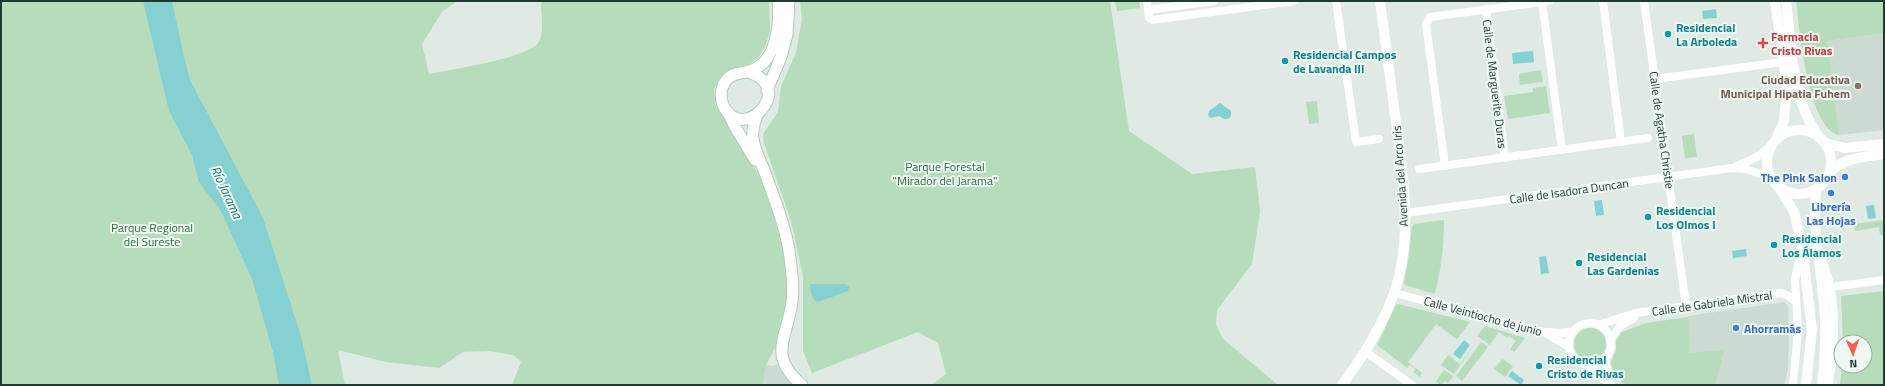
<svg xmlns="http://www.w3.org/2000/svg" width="1885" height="386" font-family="'Titillium Web',sans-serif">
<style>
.built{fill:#ccdad2}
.green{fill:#b6dcbb}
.water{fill:#85d0d0}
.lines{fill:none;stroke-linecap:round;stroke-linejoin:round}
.secondary-casing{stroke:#b1cabd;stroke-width:13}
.minor{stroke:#fff;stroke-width:8}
.tertiary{stroke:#fff;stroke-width:10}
.secondary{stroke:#fff;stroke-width:11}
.culture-dot{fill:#0f9aa8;stroke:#eef7f1;stroke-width:1.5}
.health-dot{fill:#e0444e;stroke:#eef7f1;stroke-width:1.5}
.education-dot{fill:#8d6e63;stroke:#eef7f1;stroke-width:1.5}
.shop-dot{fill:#3f7fe0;stroke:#eef7f1;stroke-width:1.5}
.labels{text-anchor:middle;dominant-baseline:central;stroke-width:4;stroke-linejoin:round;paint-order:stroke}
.culture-label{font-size:12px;font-weight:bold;fill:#0d838f;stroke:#eef7f1;text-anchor:start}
.health-label{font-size:12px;font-weight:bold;fill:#be3a42;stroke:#eef7f1;text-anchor:start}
.education-label{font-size:12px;font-weight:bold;fill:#785e54;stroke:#eef7f1;text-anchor:end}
.street-label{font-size:12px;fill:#1f3a2f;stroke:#eef7f1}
.park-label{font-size:12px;fill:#2a703a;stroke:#eef7f1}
.shop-label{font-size:12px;font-weight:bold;fill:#366cbe;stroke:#eef7f1;text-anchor:end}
.water-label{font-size:13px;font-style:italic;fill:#1a7475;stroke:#eef7f1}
</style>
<rect width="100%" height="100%" fill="#deeae3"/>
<path class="built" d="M1884 33V130L1839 135 1826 41Z
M1785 302 1788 306 1789 342 1788 370 1784 385H1679L1689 340 1688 316Z
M779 363 785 377 793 385H763L766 365 774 366Z"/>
<path class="green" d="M1 1H457L442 12 422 44 429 74C449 70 528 58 538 43 545 33 541 16 541 4L543 1H769L770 31 765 47 758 58 751 63 726 72 719 79 714 89 715 104 759 175 770 202 786 261 788 287 784 317 776 346 766 365 763 385H512L521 362 513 355 488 351 463 352 439 368 386 362 338 350 345 385H1Z
M800 1H1110L1129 131 1192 174 1255 167 1260 211 1252 264 1217 310 1216 324 1222 338 1278 385H931L946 374 938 343 918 332 812 373 803 351V276L791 221 764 143 763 134 778 112 781 86 796 53 802 19Z
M1115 1H1139L1140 8 1117 11Z
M1796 1H1884V33L1827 41 1839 135C1808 129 1799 28 1796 1Z
M1541 70 1543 82 1520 85 1519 74Z
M1546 86 1550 113 1508 119 1504 96 1533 92V88Z
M1317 101 1319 123 1309 124 1306 102Z
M1694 134 1697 157 1685 158 1682 136Z
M1444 220C1444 245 1441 269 1435 294L1405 285 1404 282 1409 255 1412 227 1414 224Z
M1884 220V235H1880L1879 227 1855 231 1854 224Z
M1884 291V385H1840L1842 366H1865V342H1843L1841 296Z
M1398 304 1470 322 1457 339 1436 324 1408 362 1422 373 1420 377 1413 372 1416 369 1410 365 1407 368 1377 345 1396 305Z
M1688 317 1690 340 1689 353 1724 350 1715 385H1624L1613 370 1611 363 1616 350V341L1622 332 1646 323Z
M1485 326 1525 338 1514 352 1510 349 1516 341 1509 336 1507 338 1499 332 1490 345 1477 336Z
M1574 344a16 16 0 1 1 32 0a16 16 0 1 1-32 0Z
M1478 340 1454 374 1441 365 1448 355 1460 364Z
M1481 342 1488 347 1462 381 1456 376Z
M1502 359 1513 366 1505 377 1494 369Z
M1444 370 1453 376 1448 383 1445 381 1441 385 1436 381Z"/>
<path class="water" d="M143 1H172L184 57 190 80 263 218 301 336 312 385H279L273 352 252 279 221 211 199 182 192 155 169 111Z
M1716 9 1717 18 1703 19 1702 11Z
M1533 51 1534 62 1513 64 1512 53Z
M1220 103 1231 111V116L1228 119H1224L1219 116 1211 118 1208 116 1209 111Z
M1602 200 1604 215 1596 216 1594 201Z
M1874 205 1876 218 1868 219 1866 206Z
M1746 249 1747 256 1733 258 1732 251Z
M1644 252 1645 259 1630 261 1629 254Z
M1546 256 1549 273 1541 274 1539 257Z
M810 284H846L849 287 848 291 818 302 814 300 811 293Z
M1464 340 1470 345 1460 359 1453 354Z
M1512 371 1524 380 1521 385 1508 376Z"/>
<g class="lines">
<g class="secondary-casing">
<path id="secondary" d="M748 72C799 88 741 146 723 105 720 97 721 88 725 82 732 72 740 74 749 71 777 64 780 24 778 1
M767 90 781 57 787 35 789 1
M728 112 735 127 755 160
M757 115C754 123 752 130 753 138 754 149 760 160 764 170 774 198 786 227 790 257 792 272 794 287 792 302 787 338 767 356 802 385"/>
</g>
<path class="minor" d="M1147 1 1149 18 1152 20 1295 1
M1336 1 1356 142 1379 139
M1603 1 1621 142
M1644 1 1686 306
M1542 2 1562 150
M1486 9 1505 158
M1148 10 1214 1
M1655 79 1783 62
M1445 166 1426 24 1430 17 1550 1
M1735 167 1757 157 1771 146
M1419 169 1648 138
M1406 213 1732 168 1746 169 1770 177
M1821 258C1839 297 1835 344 1829 385
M1831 287 1884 280
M1394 293 1544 332 1569 347
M1569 344a21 21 0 1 1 42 0a21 21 0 1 1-42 0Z
M1598 325 1635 313 1781 293 1787 295 1796 302
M1547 332 1560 333 1574 331
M1610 340 1620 326 1634 318
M1366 352 1412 385
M1605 357 1607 372 1611 384
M1587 364 1610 385
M1793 385 1798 331 1795 280 1801 251"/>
<path class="tertiary" d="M1775 1 1787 87 1784 121 1776 139
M1786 1C1792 45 1791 97 1817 134
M1767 162a32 32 0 1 1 64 0a32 32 0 1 1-64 0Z
M1826 143 1845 148 1884 144
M1831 171C1847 157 1863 157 1884 154
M1780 189 1794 212 1802 245 1812 330 1806 385
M1816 190C1812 229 1821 267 1824 306 1827 333 1825 358 1822 385
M1342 385C1363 356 1382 327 1394 293 1414 236 1403 173 1395 115 1390 77 1385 39 1380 1"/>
<use href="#secondary" class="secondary"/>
</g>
<g class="culture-dot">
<circle cx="1668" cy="34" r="4"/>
<circle cx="1285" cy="61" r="4"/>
<circle cx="1648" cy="217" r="4"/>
<circle cx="1774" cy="245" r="4"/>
<circle cx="1579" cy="263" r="4"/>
<circle cx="1539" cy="366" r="4"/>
</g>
<path class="health-dot" d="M1761 37h4v4h4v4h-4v4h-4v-4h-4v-4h4z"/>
<circle class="education-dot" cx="1858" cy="86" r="4"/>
<g class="shop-dot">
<circle cx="1845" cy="177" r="4"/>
<circle cx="1831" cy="193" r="4"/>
<circle cx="1736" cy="328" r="4"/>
</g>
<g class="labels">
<g class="culture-label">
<text x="1676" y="27">Residencial<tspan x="1676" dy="14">La Arboleda</tspan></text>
<text x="1293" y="54">Residencial Campos<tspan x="1293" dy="14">de Lavanda III</tspan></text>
<text x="1656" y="210">Residencial<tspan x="1656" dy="14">Los Olmos I</tspan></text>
<text x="1782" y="238">Residencial<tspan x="1782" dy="14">Los Álamos</tspan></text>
<text x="1587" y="256">Residencial<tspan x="1587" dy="14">Las Gardenias</tspan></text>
<text x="1547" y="359">Residencial<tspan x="1547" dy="14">Cristo de Rivas</tspan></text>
</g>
<g class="health-label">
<text x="1771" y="36">Farmacia<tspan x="1771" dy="14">Cristo Rivas</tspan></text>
</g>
<g class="education-label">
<text x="1850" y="79">Ciudad Educativa<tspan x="1850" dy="14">Municipal Hipatia Fuhem</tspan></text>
</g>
<g class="street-label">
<text transform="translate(1495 84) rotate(83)">Calle de Marguerite Duras</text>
<text transform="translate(1662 130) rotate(82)">Calle de Agatha Christie</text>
<text transform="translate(1400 176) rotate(-94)">Avenida del Arco Iris</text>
<text transform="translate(1569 191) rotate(-8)">Calle de Isadora Duncan</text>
<text transform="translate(1712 303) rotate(-8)">Calle de Gabriela Mistral</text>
<text transform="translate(1483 316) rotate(15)">Calle Veintiocho de junio</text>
</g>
<g class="park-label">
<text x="945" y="166">Parque Forestal<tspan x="945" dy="14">"Mirador del Jarama"</tspan></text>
<text x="152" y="227">Parque Regional<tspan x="152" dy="14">del Sureste</tspan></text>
</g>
<g class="shop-label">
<text x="1837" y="177">The Pink Salon</text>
<text x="1831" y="206" text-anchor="middle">Librería<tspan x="1831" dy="14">Las Hojas</tspan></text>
<text x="1744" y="328" text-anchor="start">Ahorramás</text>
</g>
<g class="water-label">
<text transform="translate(227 192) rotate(65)">Río Jarama</text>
</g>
</g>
<rect width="1885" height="386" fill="none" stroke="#1f3a2f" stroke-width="4"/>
<g transform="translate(1853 354) rotate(178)"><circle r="19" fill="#eef7f1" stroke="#9baba3"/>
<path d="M0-3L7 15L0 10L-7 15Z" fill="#f36253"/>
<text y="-6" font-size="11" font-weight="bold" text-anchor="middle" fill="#1f3a2f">N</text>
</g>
</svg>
